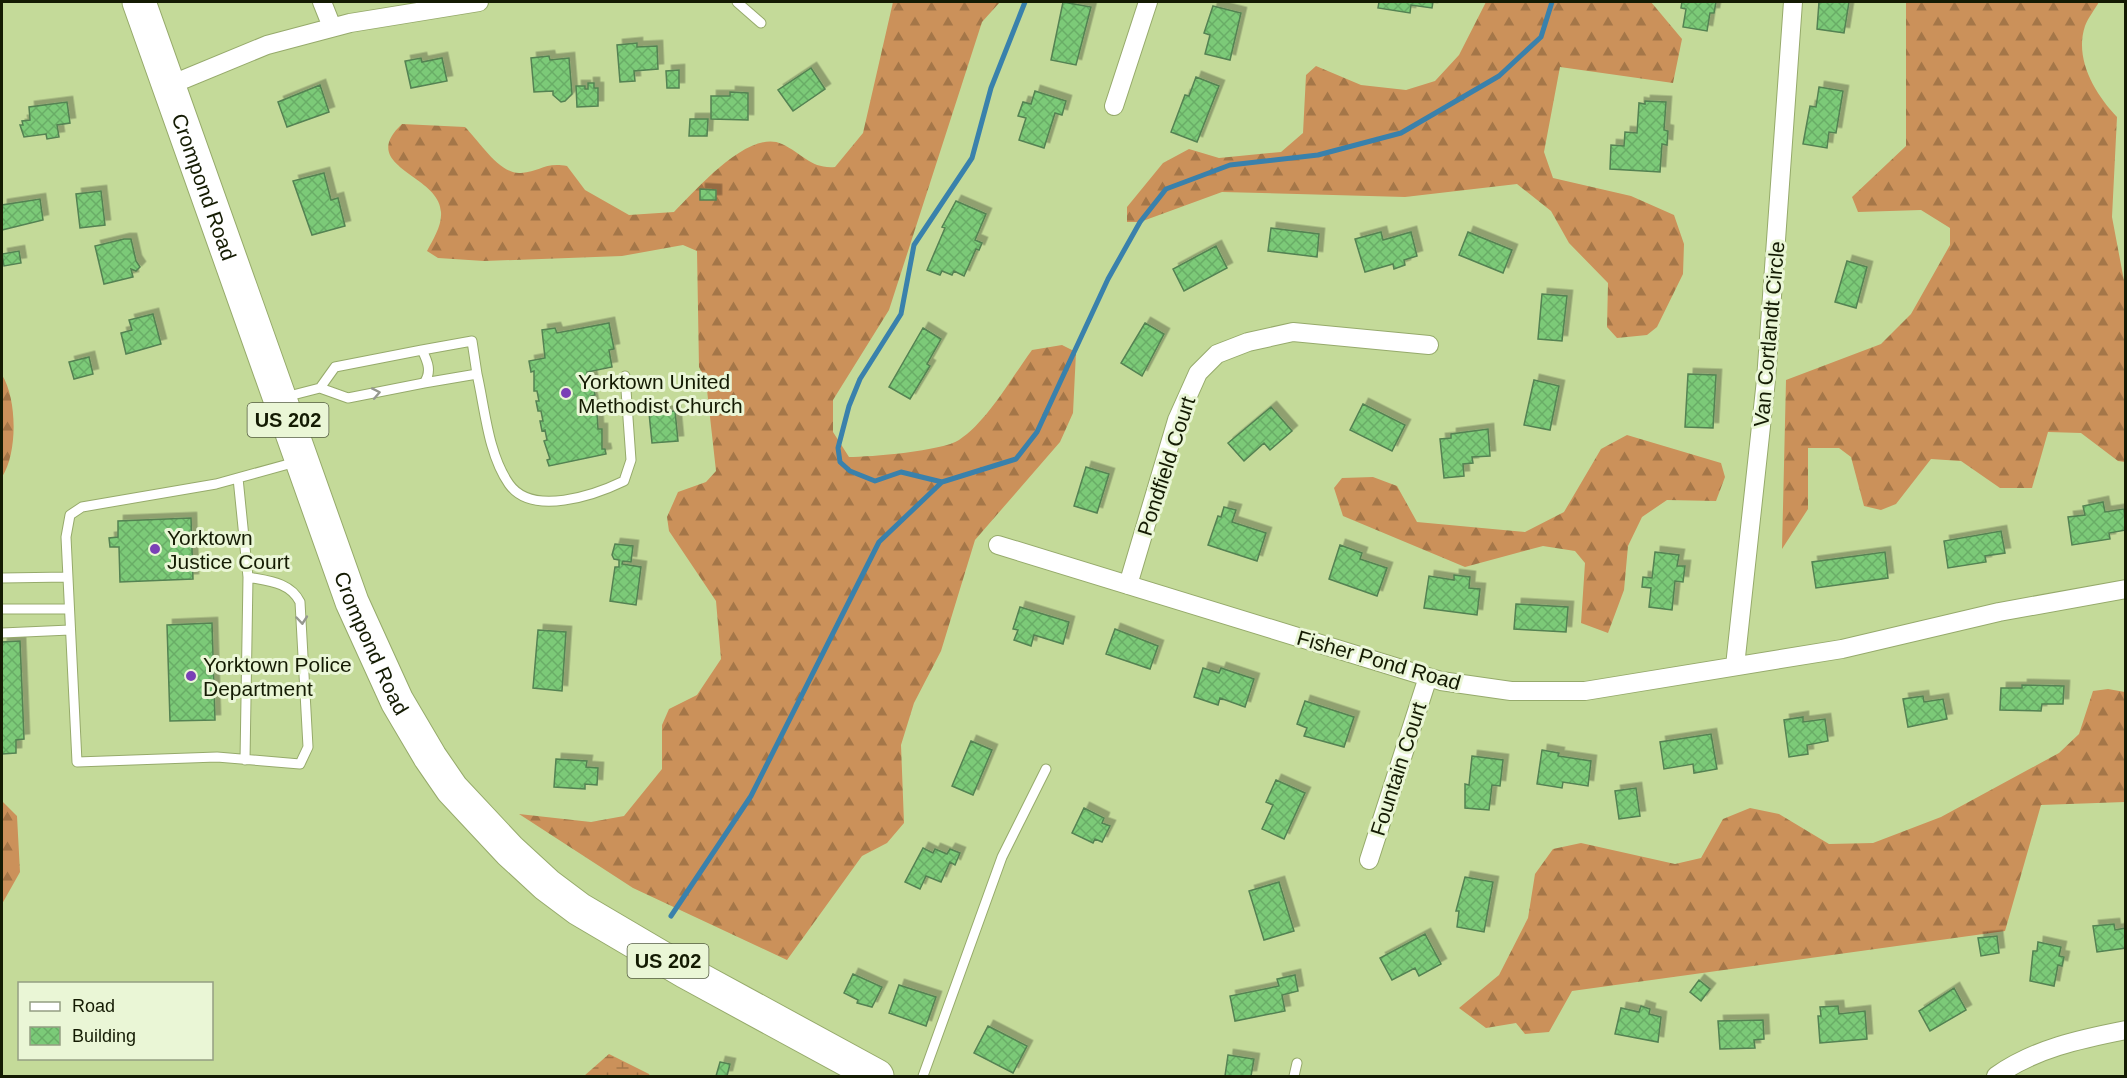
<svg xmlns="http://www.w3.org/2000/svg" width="2127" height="1078" font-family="Helvetica,sans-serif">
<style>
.forest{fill:url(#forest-firs)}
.wetland{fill:url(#wetland-marsh)}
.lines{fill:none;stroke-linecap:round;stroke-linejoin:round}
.stream{stroke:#3981ac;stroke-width:5}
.building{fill:url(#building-cross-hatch);stroke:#548252;stroke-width:1.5;filter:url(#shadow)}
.lane-casing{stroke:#96aa6b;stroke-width:11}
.street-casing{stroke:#96aa6b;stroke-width:20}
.highway-casing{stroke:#96aa6b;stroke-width:35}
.lane{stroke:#fff;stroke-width:9}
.street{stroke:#fff;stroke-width:18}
.highway{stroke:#fff;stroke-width:33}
.oneway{stroke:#95988e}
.poi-dot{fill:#7a40b6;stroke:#eaf6d6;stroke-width:2}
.labels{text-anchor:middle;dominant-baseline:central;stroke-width:6;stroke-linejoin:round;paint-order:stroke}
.shield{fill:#eaf6d6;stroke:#545d42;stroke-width:1.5}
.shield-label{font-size:20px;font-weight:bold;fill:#141b03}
.street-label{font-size:21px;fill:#141b03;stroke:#eaf6d6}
.poi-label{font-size:21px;fill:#141b03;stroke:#eaf6d6;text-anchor:start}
</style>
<defs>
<pattern id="forest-firs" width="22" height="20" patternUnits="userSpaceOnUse" patternTransform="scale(1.5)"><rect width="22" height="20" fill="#cb915a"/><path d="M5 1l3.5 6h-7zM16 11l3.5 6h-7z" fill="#a47648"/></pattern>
<pattern id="wetland-marsh" width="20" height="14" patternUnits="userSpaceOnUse" patternTransform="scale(1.5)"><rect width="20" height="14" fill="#cb915a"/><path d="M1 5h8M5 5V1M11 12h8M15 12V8" fill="none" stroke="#a47648"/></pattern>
<pattern id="building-cross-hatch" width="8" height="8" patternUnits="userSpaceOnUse" patternTransform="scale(1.5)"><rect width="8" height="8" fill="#7bca78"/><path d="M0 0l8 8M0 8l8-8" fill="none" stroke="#69ad66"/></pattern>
<filter id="shadow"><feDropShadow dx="5.5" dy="-5.5" stdDeviation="0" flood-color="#0004"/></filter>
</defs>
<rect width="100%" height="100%" fill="#c4da99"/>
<path class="forest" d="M893 2H1000L982 22 889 310 833 400V432L849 457C870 457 942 451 959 440 987 422 1012 377 1032 350L1062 345 1076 352 1073 413 1060 442 975 540 941 651 914 703 901 745 904 823 887 843 862 856 787 960 633 888 519 814 591 822 624 816 662 769V725L669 709 697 695 721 659 716 601 669 531 667 517 678 492 706 482 716 471 706 381 699 367 697 251 683 245 622 256 484 261 438 258 427 251C433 239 442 226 441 212 440 174 356 167 402 124L465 127C479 141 500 175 521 173 540 172 544 162 567 166L585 190 629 215 674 212C695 191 749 128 782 144 803 154 811 169 835 167L863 133Z
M1486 2H1651L1682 39 1673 83 1560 67 1544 152 1553 178 1631 196 1674 215 1684 244 1683 274 1657 327 1647 335 1617 338 1607 327 1608 283 1569 243 1551 211 1517 184 1405 197 1222 192 1140 222H1127V207L1163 163 1189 149 1219 158 1281 152 1303 133 1306 75 1316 66 1361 85 1406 90 1435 81 1459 55Z
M1906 2H2099C2095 9 2088 18 2085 26 2074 59 2095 94 2117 117L2112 217 2125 286V462L2118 461 2081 433 2048 432 2032 488H2000L1961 461 1931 459 1896 504 1881 510 1864 506 1851 457 1839 448H1808V509L1782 549 1786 380 1881 344 1911 314 1950 245V228L1921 210 1858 212 1852 197 1906 146Z
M2 375C17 398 18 453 2 477Z
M1627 435 1721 463 1725 477 1716 501 1667 500 1642 517 1628 546 1624 590 1608 633 1581 623 1585 563 1575 551 1543 546 1465 567 1343 516 1334 488 1342 478 1373 477 1397 486 1417 522 1525 532 1564 512 1601 449Z
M2108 689 2125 692V802L2041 805 2005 931 1572 991 1549 1032 1525 1034 1516 1023 1486 1028 1459 1008 1499 975 1528 918 1535 874 1553 849 1581 843 1675 864 1701 858 1723 819 1750 808 1779 814 1829 844 1873 843 1941 817 2059 753 2079 734 2093 691Z
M2 801 17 816 20 872 2 904Z"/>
<path class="wetland" d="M609 1054 649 1074 650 1076H584Z"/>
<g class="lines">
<path class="stream" d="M942 482 901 472 875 481 850 471 840 462 838 448 849 406 860 379 901 314 914 245 972 158 991 88 1025 2
M671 916 751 796 879 542 942 482 1016 459 1037 432 1108 279 1140 222 1166 189 1230 165 1318 155 1401 133 1499 76 1541 37 1552 2"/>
</g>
<path class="building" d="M1063 2 1091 7 1076 65 1051 60Z
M1379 2H1433L1432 8 1411 5 1410 13 1378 8Z
M1682 2H1716L1714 13H1710L1707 31 1683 27 1686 9 1681 8Z
M1819 2H1849L1844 33 1817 29Z
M1213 6 1241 13 1230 60 1205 54 1210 35 1204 33Z
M637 43V47L657 46 658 69 634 71 635 81 620 82 617 45Z
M549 56 550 60 569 58 572 94 565 101 561 102 553 95V91L534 92 531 58Z
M421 58 422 62 442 58 447 81 411 88 405 61Z
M811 68 825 89 793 111 778 90Z
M679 70V88H667L666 71Z
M1196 77 1219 86 1197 142 1171 132 1185 95 1189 96Z
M588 83H594V88H598V106L577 107 576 86H585V89H588Z
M320 85 329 112 287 127 278 102Z
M1819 87 1843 91 1836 133 1829 132 1827 148 1803 144 1810 106 1816 107Z
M1035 91 1066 101 1062 115 1055 113 1044 148 1019 140 1026 118 1018 116 1023 102 1031 104Z
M730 92 748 93V120L711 119V96H730Z
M1645 101 1666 102 1664 130 1668 131 1667 145 1662 144 1660 172 1610 169 1611 145 1624 146 1625 132 1637 133 1639 103 1645 104Z
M67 102 70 123 57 125 59 137 47 139 46 134 24 137 20 125H23L22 121 30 120 29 107Z
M690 119H708L707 136H689Z
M324 173 331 200 338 198 345 226 312 235 293 181Z
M700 189 716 190V200H700Z
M101 191 105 225 80 228 76 194Z
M40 199 43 220 2 230V205Z
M956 201 986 214 975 240 982 243 979 250 976 249 964 276 954 271 952 275 942 271 940 275 927 270 945 228 942 227Z
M1271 228 1319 234 1317 257 1268 251Z
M1381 232 1383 240 1411 232 1417 256 1404 260 1405 265 1394 269 1393 264 1365 272 1355 239Z
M1468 232 1512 250 1503 273 1459 255Z
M124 239H131L136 261 140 267 136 271 131 269 133 277 104 284 95 246Z
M1216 246 1227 268 1184 291 1173 269Z
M19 251 21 263 4 266 2 254Z
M1847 261 1867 267 1856 308 1835 302Z
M1542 294 1567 296 1562 341 1538 339Z
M153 314 161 344 126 354 121 333 132 330 129 320Z
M609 323 614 349 609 350 612 367 587 372V376L591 375 595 395 591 396 594 410H597L598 429H602V449H605L606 454 549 466 547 460 550 459 544 441 547 440 545 430 542 431 540 421H543L541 411H538L536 401H539L537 391H534V371L531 372 529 361 545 358 542 330 555 328 557 333Z
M1145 323 1164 334 1142 376 1121 363Z
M923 328 941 339 927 364 930 366 910 399 889 387Z
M89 357 93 374 74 379 69 362Z
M1688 374 1716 375 1713 428 1685 427Z
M1534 380 1559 386 1550 430 1524 425Z
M1363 404 1405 425 1392 451 1350 430Z
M1271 407 1292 431 1270 450 1264 443 1244 461 1228 443Z
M675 411 678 441 652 443 649 413Z
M1488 429 1490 456 1472 457 1473 463 1463 464 1464 476 1444 478 1440 439 1451 438V434Z
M1086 467 1109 474 1097 513 1074 506Z
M2103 502 2105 512 2124 509 2126 530 2109 533 2110 539 2072 545 2068 517 2085 515 2083 506Z
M1224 507 1236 510 1232 522 1266 533 1257 561 1208 545 1218 516 1221 517Z
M191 518 193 579 120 582 119 547H110L109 538 118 537V521Z
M2001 531 2005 553 1985 556 1986 562 1948 568 1944 541Z
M615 544 633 546 631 562 623 561 622 564 641 567 636 605 610 601 615 567H619V560L614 559 612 555Z
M1340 545 1362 553 1360 559 1387 568 1377 596 1329 579Z
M1655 552 1679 555 1677 566H1685L1683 582 1675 581 1672 610 1649 607 1651 588 1642 587 1643 577 1652 578Z
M1885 552 1888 578 1816 588 1812 562Z
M1454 575 1470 577 1469 588 1480 589 1477 615 1424 608 1429 576 1454 580Z
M1516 604 1568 607 1566 632 1514 629Z
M1020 607 1069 622 1063 644 1034 635 1031 646 1014 640 1018 630 1013 629Z
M212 623 215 720 170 721 167 625Z
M1115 629 1158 646 1150 669 1106 654Z
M538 630 566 632 562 691 533 688Z
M20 641 24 739 16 740V753L2 754V642Z
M1203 668 1219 673 1221 668 1254 679 1245 707 1220 698 1218 705 1194 697Z
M2022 685 2064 686 2063 704H2042L2041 711 2000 710 2001 688H2022Z
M1923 696 1924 702 1943 699 1947 719 1908 727 1903 699Z
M1305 701 1354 717 1344 747 1304 736 1307 728 1297 724Z
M1803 717V722L1825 719 1828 741 1807 745 1808 754 1789 757 1784 720Z
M1711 734 1717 769 1694 773 1693 764 1664 769 1660 742Z
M971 741 992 750 973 795 952 786Z
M1542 750 1559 753 1558 756 1591 761 1588 786 1563 782 1562 788 1537 784Z
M1472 756 1503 760 1500 786 1492 785 1489 810 1465 808V784L1469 785Z
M556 759 587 761 586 767 598 768 597 785 585 784V789L554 787Z
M1276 780 1305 793 1284 839 1262 829 1273 805 1266 802Z
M1636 788 1640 816 1619 819 1615 791Z
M1084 808 1104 818 1102 823 1110 826 1102 842 1095 839 1093 843 1072 833Z
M923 848 933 853 935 849 947 854 950 849 960 853 955 865 950 862 941 882 926 876 920 889 905 882Z
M1465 877 1493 882 1484 932 1457 927 1459 911H1456Z
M1279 882 1294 931 1264 940 1249 891Z
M2114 924 2115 930 2126 928V948L2097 952 2093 926Z
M1425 934 1441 964 1419 976 1415 968 1392 980 1380 958Z
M1997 936 1999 953 1981 956 1978 938Z
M2038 942 2061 947 2059 956 2064 957 2062 966 2058 965 2054 986 2030 981 2033 951H2037Z
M853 974 882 987 872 1007 857 1003 858 1000 844 993Z
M1295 975 1298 991 1282 995 1285 1011 1235 1021 1230 996 1279 986 1277 979Z
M1699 980 1710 989 1701 1001 1690 992Z
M899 985 936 997 926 1026 889 1013Z
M1954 988 1966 1010 1930 1031 1919 1011Z
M1641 1006 1650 1009 1649 1014 1661 1017 1658 1042 1615 1034 1621 1008 1639 1012Z
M1838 1006 1839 1014 1865 1011 1867 1039 1820 1043 1818 1016H1821L1820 1007Z
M1763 1020 1764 1039 1754 1040 1755 1048 1720 1049 1718 1021Z
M988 1026 1027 1046 1013 1073 974 1053Z
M1228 1055 1254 1059 1251 1076H1225Z
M720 1062 730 1064 727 1076H716Z"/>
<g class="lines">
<g class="lane-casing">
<path id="lane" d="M737 2 761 23
M422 350 472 341 477 374
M424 383 477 374C485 409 488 454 509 484 532 517 595 495 624 481L631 460 625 376
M285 397 320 388 348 398 424 383C432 372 428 362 422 350L335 367 320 388
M238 478 248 577 245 760
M248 577C268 581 290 582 300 602L308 747 300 764 217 757 77 762 66 537 70 515 82 507 216 484 296 462
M2 578 68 577
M2 609H69
M2 633 70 630
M923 1076 1002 857 1046 769
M1294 1076 1297 1063"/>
</g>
<g class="street-casing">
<path id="street" d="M322 2 332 27
M170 85 267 45 350 23 479 2
M1114 106 1148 2
M998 545 1441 681 1511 691H1585L1842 649 1999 612 2126 589
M1128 585 1177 420 1198 373 1217 354 1248 342 1293 332 1429 345
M1735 666 1766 380 1793 2
M1369 860 1428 677
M1996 1076C2034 1049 2080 1039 2126 1030"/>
</g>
<g class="highway-casing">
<g id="highway">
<path id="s1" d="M139 2 352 602 397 701 430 757 452 789 510 851 547 885 579 909 686 972 877 1076"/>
</g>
</g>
<use href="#lane" class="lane"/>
<use href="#street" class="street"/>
<use href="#highway" class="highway"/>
</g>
<defs><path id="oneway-chevron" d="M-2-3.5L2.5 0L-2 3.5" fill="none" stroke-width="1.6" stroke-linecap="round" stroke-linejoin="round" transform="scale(1.5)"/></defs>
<g class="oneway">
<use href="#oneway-chevron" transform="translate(376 393) rotate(-11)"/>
<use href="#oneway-chevron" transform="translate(302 620) rotate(85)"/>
</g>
<g class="poi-dot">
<circle cx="566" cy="393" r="6"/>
<circle cx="155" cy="549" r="6"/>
<circle cx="191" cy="676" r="6"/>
</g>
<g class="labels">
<g class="shield">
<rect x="247.5" y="403" width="81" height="34" rx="4.5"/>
<rect x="627.5" y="944" width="81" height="34" rx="4.5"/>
</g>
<g class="shield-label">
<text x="288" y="420">US 202</text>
<text x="668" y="961">US 202</text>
</g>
<g class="street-label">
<text stroke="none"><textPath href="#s1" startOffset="196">Crompond Road</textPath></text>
<text transform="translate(1769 334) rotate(-85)">Van Cortlandt Circle</text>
<text transform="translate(1166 466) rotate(-72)">Pondfield Court</text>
<text stroke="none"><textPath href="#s1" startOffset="682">Crompond Road</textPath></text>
<text transform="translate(1379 660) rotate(16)">Fisher Pond Road</text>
<text transform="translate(1398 769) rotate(-72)">Fountain Court</text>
</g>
<g class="poi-label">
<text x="578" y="381">Yorktown United<tspan x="578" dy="24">Methodist Church</tspan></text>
<text x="167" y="537">Yorktown<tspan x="167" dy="24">Justice Court</tspan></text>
<text x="203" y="664">Yorktown Police<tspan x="203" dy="24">Department</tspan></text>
</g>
</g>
<rect width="2127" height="1078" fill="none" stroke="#141b03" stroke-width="6"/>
<rect x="18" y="982" width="195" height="78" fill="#eaf6d6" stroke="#949e82" stroke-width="1.5"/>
<rect x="30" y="1002" width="30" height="9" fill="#ffffff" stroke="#949e82" stroke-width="1.5"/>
<text x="72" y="1012" font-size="18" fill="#141b03">Road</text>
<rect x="30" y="1027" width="30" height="18" fill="url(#building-cross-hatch)" stroke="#949e82" stroke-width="1.5"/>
<text x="72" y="1042" font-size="18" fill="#141b03">Building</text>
</svg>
